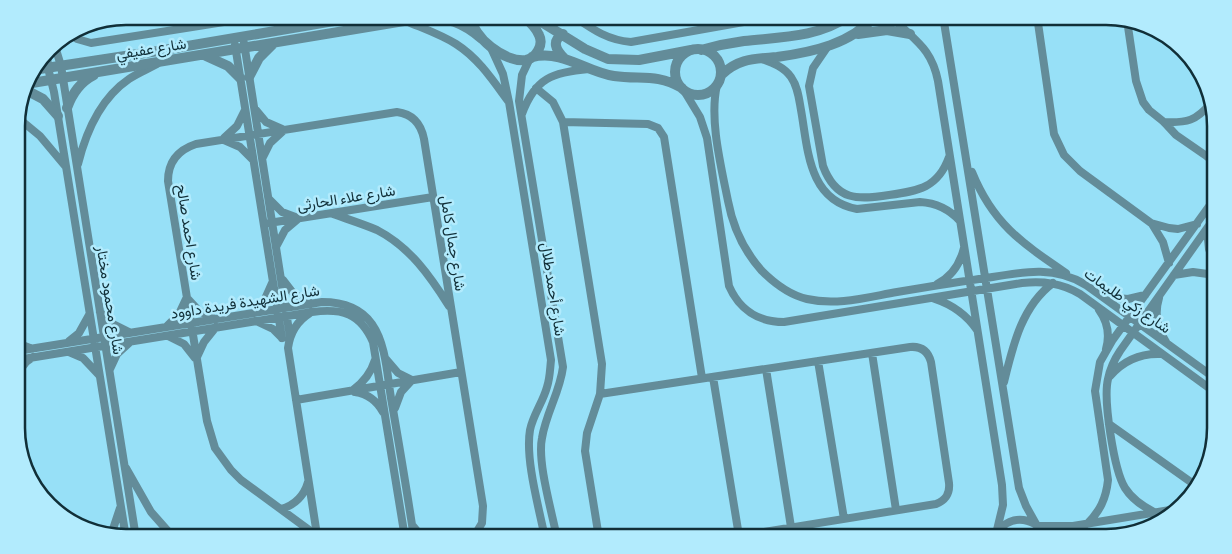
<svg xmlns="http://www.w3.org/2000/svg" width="1232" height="554" font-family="Commissioner,Vazirmatn,sans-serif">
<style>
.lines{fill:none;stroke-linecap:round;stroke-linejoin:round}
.minor{stroke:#638c99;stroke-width:8}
.tertiary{stroke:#638c99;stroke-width:10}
.labels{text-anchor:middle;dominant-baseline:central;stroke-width:5;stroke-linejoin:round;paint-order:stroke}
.street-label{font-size:15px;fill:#112f38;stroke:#b2ebfd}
.rim{fill:none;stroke:#112f38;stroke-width:2.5}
</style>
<rect width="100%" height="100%" fill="#97e0f7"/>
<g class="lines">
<path class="minor" d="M573 16C592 29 607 40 631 42L777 16
M891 16C913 40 931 46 938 81L1002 485 1003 505 996 534
M943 16 1019 488 1026 506 1036 524
M1037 16 1054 134 1064 155 1080 171 1151 223 1169 228 1178 229 1197 224
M1127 20 1136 81 1143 102 1149 110 1164 122 1176 135 1205 155 1215 163
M406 21C422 28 440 34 456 44 478 58 492 79 508 101
M70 33 77 39 91 43 262 16
M54 43 61 66 136 538
M244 43 290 337
M235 45 282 338
M828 46 813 68 809 86 823 166C836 201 858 200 889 195 918 191 938 188 949 157
M492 50 503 74 509 102 551 360C550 369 550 378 547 387 543 402 533 415 530 430 525 459 539 508 545 538
M47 52 48 68 54 92 126 538
M530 58 522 75 519 101 563 367C560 392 546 413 542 438 537 462 552 512 557 538
M762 59C773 63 784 67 791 77 798 87 799 99 801 110 808 149 808 200 857 209L920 202C937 203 949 209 960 221
M717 85C709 119 721 166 728 201 733 228 744 251 762 271 774 283 790 295 807 299 837 306 868 297 897 292 927 287 957 282 987 278 1022 272 1054 265 1086 285L1216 379
M536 88 553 102 563 122 602 364 600 394 587 433 585 451 599 538
M683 89 700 117 707 138 729 286C739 309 758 322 784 322L1022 283C1044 281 1061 283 1080 294L1216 393
M256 110 266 122 282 129
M522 114C535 78 553 72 589 69
M17 117 40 136 66 167
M563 122 648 124 658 128 664 137 702 378
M1164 122C1187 123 1196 121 1211 103
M224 138 237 126 245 110
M224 140 240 147 253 160
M263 157 270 143 283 131
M78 164C86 132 101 98 129 79 138 73 148 69 157 64
M972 172C993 224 1022 243 1066 273
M269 199 282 212 298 218
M333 214C347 219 363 224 377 230 410 247 430 276 449 306
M269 223 433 197
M1152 224 1163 242 1169 263
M1207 229 1209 249 1215 265
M276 247 285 230 298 219
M1174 275 1193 272 1215 275
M283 280 293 293 311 304
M937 284C951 277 960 264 964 248
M1106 297 1128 299 1145 295
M187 298 199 311 215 319
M1159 298C1154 314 1157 328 1166 342
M935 299C953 305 966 314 977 330
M1099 310C1107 321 1110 335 1106 349
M100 312 109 322 129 332
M254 313 264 301 272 283
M310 313C297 321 290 333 288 348L317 535
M256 321 273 329 282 338
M167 326 179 314 186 299
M168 336 184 344 195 358
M69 341 79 333 89 315
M17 343 30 348
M17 351 322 302C342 302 360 307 372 324 386 344 387 374 391 398 399 444 407 491 414 538
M69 352 83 358 99 375
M872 353 896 510
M197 357 204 342 216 327
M386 359 398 373 412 380
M17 360 312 312C342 308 360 313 373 342L405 538
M818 361 844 519
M110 369 117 354 129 343
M766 369 791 527
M17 374 26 362 33 357
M1110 376C1124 360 1140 353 1161 354
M713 377 739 536
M1004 382C1013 345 1022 306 1053 283
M353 390C364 382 371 373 375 360
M355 392C368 394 377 401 383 412
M600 394 910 347C921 346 928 351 931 362L949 483C950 494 946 500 936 504L727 538
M296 400 461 372
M395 408 401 392 412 380
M17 420 23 457
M1109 424 1195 485
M126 468 151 512 174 538
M281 509C295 505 304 496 308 482
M1154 512C1142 506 1132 499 1125 488 1114 470 1103 400 1108 379 1110 369 1114 360 1120 351L1215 217
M1087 524C1100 511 1106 499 1108 480L1095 391 1100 362 1112 341 1215 198
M413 526 423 538
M1038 526H1073L1176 509
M998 532C1011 513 1037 517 1046 538
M111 535 120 508
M320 538 241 480 231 470 215 448 207 421 168 181C168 162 178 150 196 144L397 112C413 114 421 124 424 139L483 506 482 523 473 538"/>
<path class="tertiary" d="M471 16C472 37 505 63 526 60 536 58 544 45 539 35 536 28 530 22 524 17
M525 16 543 23 585 49 608 59 639 60 691 50
M563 34C551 41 556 50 564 58
M858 34 887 30 910 34
M675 72a23 23 0 1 1 46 0a23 23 0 1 1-46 0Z
M701 50C715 46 729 43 744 41 780 37 817 38 849 16
M206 56 228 66 240 78
M532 57C564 50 584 71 614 76 640 80 656 73 682 88
M33 70 158 51 363 16
M721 75C739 58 754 59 777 57 813 52 851 44 875 16
M249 77 259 58 273 44
M26 84 422 18C446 16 464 23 482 39
M24 89 43 99 58 116
M67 108C72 94 80 82 94 75"/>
</g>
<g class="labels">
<g class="street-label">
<text transform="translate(151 48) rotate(-9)">شارع عفيفي</text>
<text transform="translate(346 197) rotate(-9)">شارع علاء الحارثى</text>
<text transform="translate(190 232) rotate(81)">شارع احمد صالح</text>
<text transform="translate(454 243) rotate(81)">شارع جمال كامل</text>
<text transform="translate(554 289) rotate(81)">شارع أحمد طلال</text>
<text transform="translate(111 300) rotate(81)">شارع محمود مختار</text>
<text transform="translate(1128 300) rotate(35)">شارع زكي طليمات</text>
<text transform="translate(245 301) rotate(-9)">شارع الشهيدة فريدة داوود</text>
</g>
</g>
<path d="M0 0H1232V554H0ZM126 25H1106A101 101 0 0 1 1207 126V428A101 101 0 0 1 1106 529H126A101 101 0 0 1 25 428V126A101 101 0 0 1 126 25Z" fill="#b2ebfd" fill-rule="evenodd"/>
<path class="rim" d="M126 25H1106A101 101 0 0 1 1207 126V428A101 101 0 0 1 1106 529H126A101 101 0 0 1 25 428V126A101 101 0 0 1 126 25Z"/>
</svg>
